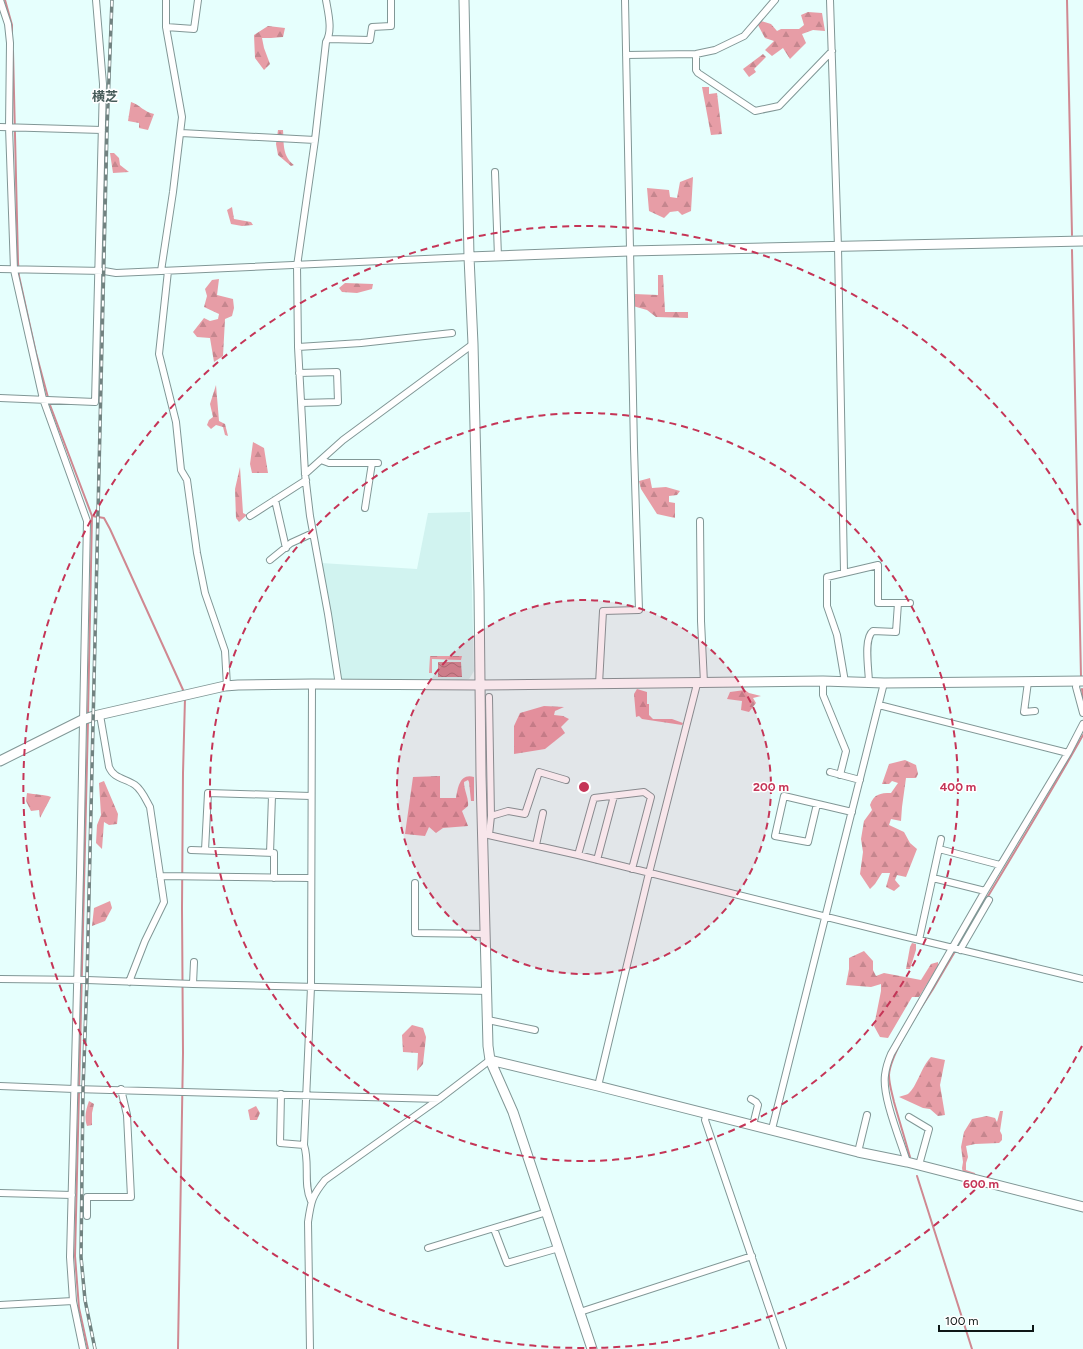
<svg xmlns="http://www.w3.org/2000/svg" width="1083" height="1349" font-family="Figtree,'Noto Sans JP',sans-serif">
<style>
.built{fill:#d1f3f0}
.forest{fill:url(#forest-firs)}
.water{fill:url(#water-waves)}
.lines{fill:none;stroke-linecap:round;stroke-linejoin:round}
.stream{stroke:#d08891;stroke-width:2}
.street-casing{stroke:#819796;stroke-width:8}
.secondary-casing{stroke:#819796;stroke-width:11}
.street{stroke:#fff;stroke-width:6}
.secondary{stroke:#fff;stroke-width:9}
.rail-casing{stroke:#718280;stroke-width:3.5}
.rail{stroke:#fff;stroke-width:2;stroke-dasharray:6;stroke-linecap:butt}
.ring{fill:none;stroke:#c53557;stroke-width:2;stroke-dasharray:7 5}
.labels{text-anchor:middle;dominant-baseline:central;stroke-width:3;stroke-linejoin:round;paint-order:stroke}
.quarter-label{font-size:13px;font-weight:bold;fill:#465b59;stroke:#fff}
.centre{fill:#c53557;stroke:#fff;stroke-width:2}
.ring-label{font-size:12px;text-anchor:middle;font-weight:bold;fill:#c53557;stroke:#fff;stroke-width:3;stroke-linejoin:round;paint-order:stroke}
</style>
<defs>
<pattern id="forest-firs" width="22" height="20" patternUnits="userSpaceOnUse"><rect width="22" height="20" fill="#e79da6"/><path d="M5 1l3.5 6h-7zM16 11l3.5 6h-7z" fill="#c5868e"/></pattern>
<pattern id="water-waves" width="16" height="10" patternUnits="userSpaceOnUse"><rect width="16" height="10" fill="#d08891"/><path d="M0 5q4-4 8 0t8 0" fill="none" stroke="#a76e75"/></pattern>
</defs>
<rect width="100%" height="100%" fill="#e6fffd"/>
<path class="built" d="M470 512 474 671 471 676 469 679 458 681 341 679 321 563 417 569 428 513Z"/>
<path class="forest" d="M808 12 822 13 825 31 813 30 802 34 806 43 790 59 783 48 772 56 765 50 774 41 765 38 758 25 761 21 771 24 777 31 781 29H799L804 25 801 15Z
M268 26 285 28 283 37 271 38H262L264 48 270 64 264 70 255 58 254 35Z
M763 54 766 57 754 69 756 72 749 77 743 69Z
M702 87H709V94L717 93 722 134 711 135Z
M131 102C140 105 144 112 154 114L148 130 139 128V123L128 121Z
M278 130H283C284 143 282 156 294 165L291 166 278 155 276 144Z
M110 153H114L119 158 120 165 129 172 113 173Z
M693 177 691 211 682 215 678 211 670 212 664 218 649 211 647 188 669 190 670 197 677 198 680 182Z
M232 207 234 219 251 222 253 225 242 226 231 224 227 210Z
M658 275H663L665 312H688V318L656 317 647 310 633 306 634 294 658 295Z
M219 279 217 295 233 299 234 308 232 316 225 319 223 356 214 362 210 338 197 337 193 332 204 318 210 321 218 319 219 314 204 307 207 296 205 289 212 280Z
M345 283 373 284 372 289 357 293 342 292 339 288Z
M216 385 219 421 225 424 228 436 225 435 223 427 216 425 211 429 207 425 209 420 213 417 210 404Z
M253 442 264 448 268 473H252L250 464Z
M240 467 243 513 247 515 239 522 236 518 235 489Z
M650 478 652 488 666 487 680 491 677 495 669 496V502L675 503V518L657 514 641 489 639 481Z
M430 656H462L461 660 432 659V673H429Z
M637 689 647 692V704H649V715L653 719H672L683 723 682 725 642 719 639 716 636 717 634 694Z
M745 690 749 693 761 696 753 698 756 703 749 712 741 710 742 701 727 699 730 692Z
M544 706 564 707 555 711 554 715 563 716 569 719 561 727 565 733 545 749 514 754V726L520 713Z
M905 760 916 765 918 774 916 778H906L902 807 901 821 891 819 889 825 904 832 910 843 917 849 906 877 897 875 895 880 900 886 894 891 886 887 890 873H882L875 884 870 889 860 874 863 852 861 839 864 821 872 810 870 805C874 794 880 793 891 793L898 783 892 781 889 784H882L889 764Z
M440 776V798H456C458 787 460 773 474 777V801H471L469 782 468 780 464 782C464 791 469 798 468 806L462 811 468 826 443 828 436 833 429 827 425 836 405 834 413 777Z
M104 781 118 814 117 824 109 825 104 822 102 849 96 843 97 825 101 815 99 783Z
M27 793C35 795 44 794 51 797L40 818 39 810 31 811 26 801Z
M110 901 112 908 105 921 92 926 94 908Z
M912 943 916 944V950L910 969H906L910 947Z
M864 951 873 961V970L876 976 884 973 921 980 931 964 938 962V966L919 997H912L888 1038 880 1037 874 1026 881 991V984L871 987 846 985 849 969V958Z
M412 1025 423 1028 426 1037 423 1064 417 1071 418 1053 403 1052 402 1035Z
M931 1057 945 1060 940 1085 945 1115 938 1116 930 1109 923 1108 899 1097C901 1096 906 1095 908 1094 917 1087 921 1067 931 1057Z
M89 1101 94 1104 92 1113V1125L87 1126C84 1118 86 1109 89 1101Z
M256 1106 260 1113 257 1120H250L248 1110Z
M1000 1111H1003L1000 1131 1002 1135V1140L999 1143 975 1144 966 1146 968 1157 966 1163V1170L975 1173 976 1177 963 1174 962 1168 963 1162 961 1147 964 1132 972 1119 987 1116 995 1118 997 1122Z"/>
<path class="water" d="M438 662H461L462 677H438Z"/>
<g class="lines">
<path class="stream" d="M5 0 12 25V39
M1067 0 1072 235
M13 51 18 262 19 276 36 353 50 405 92 516 88 715
M1072 250 1081 677
M92 516 104 518 110 529 184 692
M1082 689 1083 697
M88 721 75 1256 79 1308 88 1349
M910 1157C905 1139 899 1120 894 1102 892 1093 889 1084 889 1075 890 1054 921 1008 933 989 982 904 1035 821 1083 735
M917 1176 972 1349
M178 1349 183 1053 182 908 183 773 185 698"/>
<g class="street-casing">
<path id="street" d="M0 0 8 24 10 43 9 127 14 270 43 399 87 521 80 873 70 1257 73 1301 83 1349
M326 0C328 12 333 31 326 42L315 140 297 266 298 347 305 474 310 516 328 614 339 685
M830 0 838 247 844 572
M166 27 194 29 198 0
M328 39 370 40 372 27 391 26V0
M696 54V70L698 73 755 111 779 106 832 51
M626 55 696 54 715 50 744 36 775 0
M0 127 102 130
M181 133 315 140
M495 172 498 257
M0 269 104 271 116 273 469 257
M161 271 173 192 182 117 166 27V0
M168 271 159 354 176 422 181 470 187 480 197 553 205 593 225 651 227 686
M298 347 361 343 452 333
M299 373 337 372 338 402 301 403
M0 398 95 402 103 84 96 0
M321 460 329 463H378
M305 474 343 440 473 344
M275 500 286 548
M365 508 372 463
M250 516 306 480
M700 521 701 621 704 683
M270 560 291 543 313 533
M823 681V695L846 751 840 775
M1077 681 1076 687 1083 713
M845 682 837 635 827 606V577L878 565V603H910
M1028 682 1024 712 1035 711
M869 683C869 671 863 638 873 631L896 632 898 603
M599 684 603 611 639 610 634 448 625 0
M489 697 491 816 489 835
M879 705 1068 753
M100 715 109 767C114 779 125 778 135 785 142 790 146 800 150 807L164 902 145 941 129 982
M830 772 860 780
M817 804 808 842 775 836 784 796 852 812
M491 816 508 811 525 814 539 772 566 780
M484 834 578 855 903 936 1083 979
M536 845 543 813
M939 849 1000 865
M191 850 274 853V878
M205 850 208 793 311 796
M270 853 272 796
M578 855 594 798 644 792 651 797 632 869
M597 860 614 796
M160 876 310 878
M933 878 985 891
M415 883V933L486 934
M919 940 941 839
M960 950 989 900
M0 979 87 980 193 984 488 991
M193 984 194 962
M488 1020 535 1030
M0 1086 74 1089 439 1099
M598 1086 649 873 697 684
M281 1094 280 1143 304 1145
M751 1099 756 1102 758 1105 753 1125
M707 1113 705 1120 783 1349
M909 1117 929 1129 919 1165
M772 1129 884 683
M858 1152 867 1115
M907 1162C900 1139 882 1097 885 1075 886 1067 888 1061 891 1054L985 891 1068 753 1083 724
M0 1193 72 1195
M311 1201C303 1184 310 1163 304 1145L311 987 312 684
M87 1216V1197H131L127 1115 121 1089
M494 1229 507 1263 559 1248
M428 1248 547 1212
M0 1305 73 1301
M580 1312 752 1256
M310 1349 308 1222C311 1201 312 1196 325 1180L439 1099 490 1060"/>
</g>
<g class="secondary-casing">
<path id="secondary" d="M464 0 469 257 473 344 479 591 481 775 488 1046 490 1060 513 1112 592 1349
M469 257 629 251 1083 241
M0 761 82 720 94 716 225 686 238 685 312 684 480 685 823 681 884 683 1083 681
M490 1060 598 1086 858 1152 907 1162 1083 1207"/>
</g>
<use href="#street" class="street"/>
<use href="#secondary" class="secondary"/>
<g class="rail-casing">
<path id="rail" d="M95 1349 85 1300 81 1257 83 1089 87 980 107 130 112 0"/>
</g>
<use href="#rail" class="rail"/>
</g>
<circle cx="584" cy="787" r="187" fill="#c53557" fill-opacity=".12"/>
<g class="ring">
<circle cx="584" cy="787" r="187"/>
<circle cx="584" cy="787" r="374"/>
<path d="M1082 1046A561 561 0 1 1 1082 528"/>
</g>
<g class="labels">
<g class="quarter-label">
<text x="105" y="96">横芝</text>
</g>
</g>
<circle cx="584" cy="787" r="6" class="centre"/>
<g class="ring-label">
<text x="771" y="791">200 m</text>
<text x="958" y="791">400 m</text>
<text x="981" y="1188">600 m</text>
</g>
<path d="M939 1325v6h94v-6" fill="none" stroke="#0e1716" stroke-width="2"/>
<text x="945" y="1325" font-size="12" fill="#0e1716" stroke="#ffffff" stroke-width="3" paint-order="stroke">100 m</text>
</svg>
